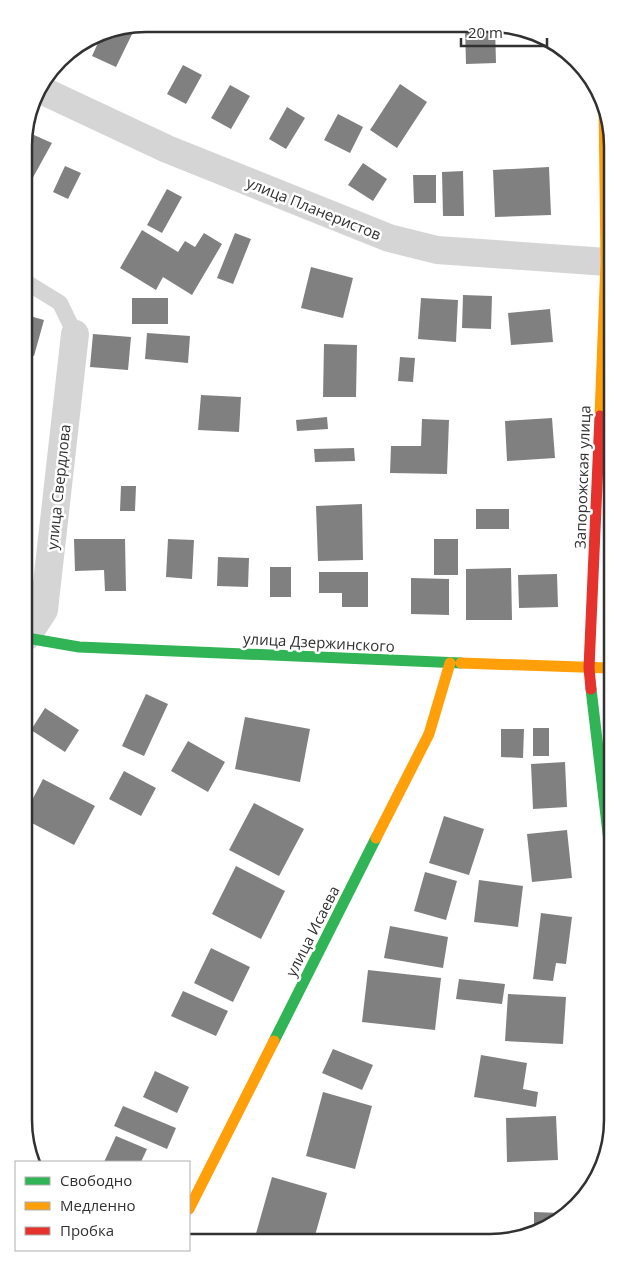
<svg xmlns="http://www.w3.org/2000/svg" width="636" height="1266" font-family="'Open Sans',sans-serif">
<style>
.building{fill:#808080}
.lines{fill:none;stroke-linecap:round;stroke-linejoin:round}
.lane{stroke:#d5d5d5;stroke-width:16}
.street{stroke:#d5d5d5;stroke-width:28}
.fast{stroke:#30b455;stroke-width:11}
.slow{stroke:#ff9f0a;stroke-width:11}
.jam{stroke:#e5322d;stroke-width:11}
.labels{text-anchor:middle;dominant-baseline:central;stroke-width:5;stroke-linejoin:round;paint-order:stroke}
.street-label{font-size:15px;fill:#313131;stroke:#fff}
.rim{fill:none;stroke:#313131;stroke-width:2.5}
</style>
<rect width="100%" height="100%" fill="#fff"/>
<path class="building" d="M136 26 116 67 92 56 103 32Z
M495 26 496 63 466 64 465 27Z
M183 65 202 75 186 104 167 94Z
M400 84 427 102 397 148 370 130Z
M230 85 250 96 231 129 211 118Z
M287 107 305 118 286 149 269 139Z
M338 114 363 127 350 153 324 140Z
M25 131 52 143 31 181 25 178Z
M363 163 387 179 373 201 348 185Z
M65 166 81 173 68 199 53 192Z
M549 167 551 215 495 217 493 170Z
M463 171 464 216H443L442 172Z
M413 175H436V203H414Z
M167 189 182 197 162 233 147 225Z
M142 230 178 252 185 241 195 247 204 233 222 244 192 295 163 277 156 290 120 268Z
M235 233 251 239 233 284 217 278Z
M311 267 353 278 343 318 301 308Z
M463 295 492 296 491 329 462 328Z
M132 298H168V324H132Z
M421 298 458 300 456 342 418 339Z
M550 309 553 342 511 345 508 313Z
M26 315 44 320 34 356 26 353Z
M147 333 190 336 188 363 145 359Z
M93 334 131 337 128 370 90 367Z
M324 344 357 345 356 397H323Z
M400 357 415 358 413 382 398 381Z
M201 395 241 397 239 432 198 430Z
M327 417 328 429 297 431 296 420Z
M552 418 555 458 507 461 505 421Z
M422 419 449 420 447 474 390 473 391 446H421Z
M354 448 355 461 315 462 314 449Z
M121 486H136L135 511H120Z
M362 504 363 560 318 561 316 506Z
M476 509H509V529H476Z
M74 539H125L126 591H105L104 570 75 571Z
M168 539 194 540 192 579 166 577Z
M434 539H458V575H434Z
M218 557 249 558 248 587 217 586Z
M270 567H291V597H270Z
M511 568 512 620H466V569Z
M319 572H368V607H342V593H319Z
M557 574 558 607 519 608 518 575Z
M411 578 449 579V615L411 614Z
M146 694 168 704 144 756 122 746Z
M45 708 79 730 65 752 31 730Z
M245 717 310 729 300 782 235 769Z
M533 728H549V756H533Z
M501 729H524L523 758 501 757Z
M188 741 225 762 208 792 171 771Z
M565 762 567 807 533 809 531 764Z
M124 771 156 788 141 816 109 799Z
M43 779 95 806 74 845 28 821V808Z
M254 803 304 829 279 876 229 850Z
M444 816 484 829 469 875 429 863Z
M567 830 572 878 532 882 527 834Z
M236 866 285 891 261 939 212 914Z
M425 872 457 881 446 920 414 911Z
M479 880 523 886 518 927 474 922Z
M541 913 572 917 566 964 556 963 553 981 533 979Z
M390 926 448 937 443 968 384 958Z
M211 948 250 967 233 1002 194 983Z
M368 970 441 978 435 1030 362 1022Z
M459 979 505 984 502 1004 456 999Z
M183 991 228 1011 216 1036 171 1016Z
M508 994 566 997 563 1044 505 1041Z
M333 1049 373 1065 362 1090 322 1073Z
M481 1055 527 1063 523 1089 538 1092 536 1107 474 1097Z
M155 1071 189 1087 177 1113 143 1097Z
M323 1092 372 1106 355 1169 306 1156Z
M123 1106 176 1128 167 1149 114 1126Z
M556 1116 558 1160 507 1162 506 1118Z
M116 1136 147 1149 141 1162H104Z
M272 1177 327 1193 314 1239H263L255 1237Z
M534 1212 561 1213 534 1232Z"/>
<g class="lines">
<path class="lane" d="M26 282 60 303 75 334"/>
<path class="street" d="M39 89 167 149 389 238 437 250 607 262
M27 636 44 610 75 334"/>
<path class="fast" d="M27 638 79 647 461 663
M591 689 610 850
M274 1041 376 838"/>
<path class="slow" d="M600 416 606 262 604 104
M461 663 609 668
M376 838 429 734 450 663
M189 1209 274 1041"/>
<path class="jam" d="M591 689 589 668 600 416"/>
</g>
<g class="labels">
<g class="street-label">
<text transform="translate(314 208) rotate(22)">улица Планеристов</text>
<text transform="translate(582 477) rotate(-88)">Запорожская улица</text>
<text transform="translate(58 487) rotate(-84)">улица Свердлова</text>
<text transform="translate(319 642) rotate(3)">улица Дзержинского</text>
<text transform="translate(312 931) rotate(-63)">улица Исаева</text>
</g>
</g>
<path d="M0 0H636V1266H0ZM146 32H490A114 114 0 0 1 604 146V1120A114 114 0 0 1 490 1234H146A114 114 0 0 1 32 1120V146A114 114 0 0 1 146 32Z" fill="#fff" fill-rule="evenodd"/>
<path class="rim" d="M146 32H490A114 114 0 0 1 604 146V1120A114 114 0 0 1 490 1234H146A114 114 0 0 1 32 1120V146A114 114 0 0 1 146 32Z"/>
<rect x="15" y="1161" width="175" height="90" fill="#ffffff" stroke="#adadad"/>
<rect x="25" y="1177" width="25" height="8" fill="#30b455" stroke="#adadad"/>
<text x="60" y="1186" font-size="15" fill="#313131">Свободно</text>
<rect x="25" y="1202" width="25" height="8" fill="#ff9f0a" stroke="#adadad"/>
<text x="60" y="1211" font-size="15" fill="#313131">Медленно</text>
<rect x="25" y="1227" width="25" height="8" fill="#e5322d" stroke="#adadad"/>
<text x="60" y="1236" font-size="15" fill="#313131">Пробка</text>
<path d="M461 38v8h86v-8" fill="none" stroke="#313131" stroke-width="2.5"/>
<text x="468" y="38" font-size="15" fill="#313131" stroke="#ffffff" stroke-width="4" paint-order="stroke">20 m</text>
</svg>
